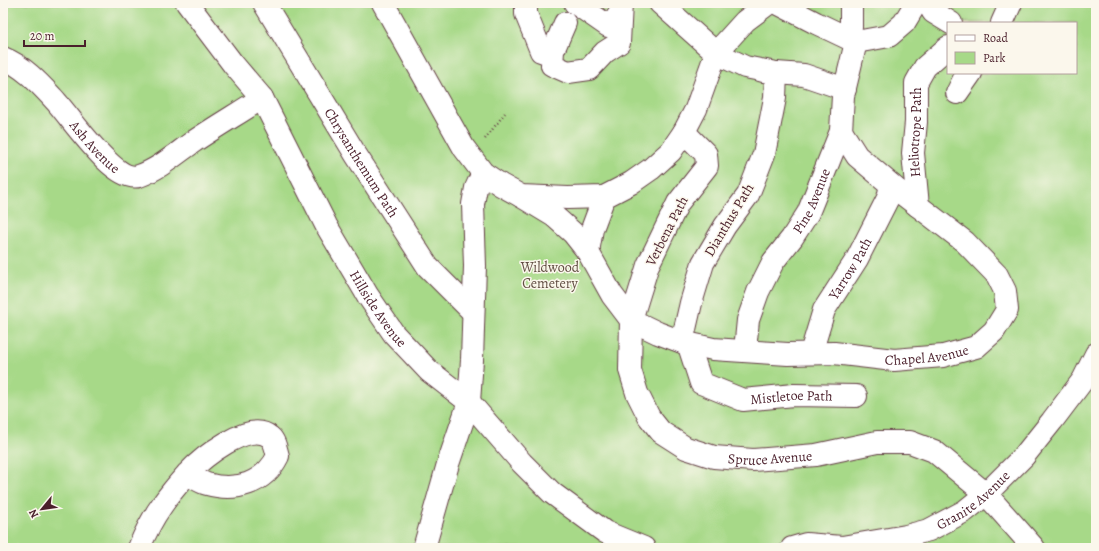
<svg xmlns="http://www.w3.org/2000/svg" width="1099" height="551" font-family="Alegreya,serif">
<style>
.green{fill:#a7d988;stroke:#787c5a;fill-rule:evenodd}
.lines{fill:none;stroke-linecap:round;stroke-linejoin:round}
.minor-casing{stroke:#633d44;stroke-width:24}
.path{stroke:#633d44;stroke-width:2.5;stroke-dasharray:1 3;stroke-linecap:butt}
.minor{stroke:#fff;stroke-width:22}
.labels{text-anchor:middle;dominant-baseline:central;stroke-width:3;stroke-linejoin:round;paint-order:stroke}
.street-label{font-size:14px;fill:#4a1f2b;stroke:#fbf7ec}
.park-label{font-size:14px;fill:#614e42;stroke:#fbf7ec}
</style>
<rect width="100%" height="100%" fill="#fbf7ec"/>
<filter id="ink" filterUnits="userSpaceOnUse"><feTurbulence type="fractalNoise" baseFrequency=".025" numOctaves="2"/><feDisplacementMap in="SourceGraphic" scale="8" xChannelSelector="R" yChannelSelector="G"/><feConvolveMatrix kernelMatrix="1 2 1 2 8 2 1 2 1" color-interpolation-filters="sRGB"/></filter>
<filter id="wash" filterUnits="userSpaceOnUse"><feTurbulence type="fractalNoise" baseFrequency=".012" numOctaves="4" result="noise"/><feDisplacementMap in="SourceGraphic" scale="16" xChannelSelector="R" yChannelSelector="G"/><feGaussianBlur stdDeviation="0.9" result="paint"/><feColorMatrix in="noise" values="0 0 0 0 0 0 0 0 0 0 0 0 0 0 0 0 0 1.4 0 .05"/><feComposite in="paint" operator="in"/></filter>
<g filter="url(#wash)">
<rect width="100%" height="100%" fill="#efe9d0"/>
<path class="green" d="M3 3H1096V548H3ZM948 23H1076V73H948Z"/>
</g>
<g filter="url(#ink)">
<g class="lines">
<g class="minor-casing">
<g id="minor">
<path id="s1" d="M187 3 233 64 262 98 326 225 368 296 394 334 429 371 469 402 522 463 552 493 605 532 644 548"/>
<path id="s2" d="M264 3 356 155 428 267 473 312"/>
<path d="M383 3 464 148 483 173 501 185 521 196 568 198 604 197 631 183 651 169 671 151 684 132 696 109 716 53 745 21 769 3"/>
<path d="M526 3V14L541 51 552 55"/>
<path d="M575 3 608 26 613 23 620 13"/>
<path d="M660 3 716 53 745 67 776 73 775 98 764 154 748 195 725 226 703 263 691 303 682 342"/>
<path d="M777 3 816 23 856 42 889 36 904 23 916 3"/>
<path d="M928 3 933 12 951 23"/>
<path d="M565 23 553 51 552 65 568 72 589 69 605 52 619 43 621 3"/>
<path d="M1002 23 1011 3"/>
<path d="M850 39 851 27V3"/>
<path id="s3" d="M3 58C23 66 38 82 52 97 69 114 114 184 139 176 159 169 176 154 193 142 215 127 239 113 262 98"/>
<path d="M763 71 776 73 804 75 845 89"/>
<path d="M967 73 957 93 971 73"/>
<path id="s4" d="M684 132 706 154 707 166 678 203 648 265 631 320 630 370 637 393 649 417 661 432 686 448 714 457 753 460 816 455 877 442H910L934 451 986 494 1034 548"/>
<path id="s5" d="M521 196 554 216 573 233 588 252 612 295 631 320 658 333 682 342 713 349 788 354 834 353 894 360 943 356 976 347 994 331 1007 310 1005 291 997 275 965 242 896 189 857 156 841 131"/>
<path id="s6" d="M918 206 913 153 916 122V83L925 67 948 47"/>
<path d="M588 252 592 229 604 197"/>
<path id="s7" d="M688 343 701 383 743 400 794 395 856 396"/>
<path id="s8" d="M745 350 748 320 758 292 773 262 792 238 808 213 841 131 843 96 856 42"/>
<path id="s9" d="M811 353 824 310 857 259 888 198 891 185"/>
<path d="M139 548C145 533 152 519 162 505 169 495 178 484 187 474 201 459 249 419 270 437 275 441 276 450 278 456 264 484 236 492 207 484 200 482 193 477 187 474"/>
<path d="M424 548 448 464 469 402 472 360 475 266 473 204 476 188 483 173"/>
<path id="s10" d="M792 548 806 544 842 547 906 536 929 530 965 511 986 494 1024 456 1052 421 1083 380 1096 354"/>
</g>
</g>
<path class="path" d="M485 139 505 113"/>
<use href="#minor" class="minor"/>
</g>
</g>
<g class="labels">
<g class="street-label">
<text stroke="none"><textPath href="#s6" startOffset="74">Heliotrope Path</textPath></text>
<text stroke="none"><textPath href="#s3" startOffset="129">Ash Avenue</textPath></text>
<text stroke="none"><textPath href="#s2" startOffset="187">Chrysanthemum Path</textPath></text>
<text stroke="none"><textPath href="#s8" startOffset="166">Pine Avenue</textPath></text>
<text transform="translate(729 220) rotate(-59)">Dianthus Path</text>
<text transform="translate(667 231) rotate(-63)">Verbena Path</text>
<text stroke="none"><textPath href="#s9" startOffset="94">Yarrow Path</textPath></text>
<text stroke="none"><textPath href="#s1" startOffset="362">Hillside Avenue</textPath></text>
<text stroke="none"><textPath href="#s5" startOffset="471">Chapel Avenue</textPath></text>
<text stroke="none"><textPath href="#s7" startOffset="136">Mistletoe Path</textPath></text>
<text stroke="none"><textPath href="#s4" startOffset="452">Spruce Avenue</textPath></text>
<text stroke="none"><textPath href="#s10" startOffset="193">Granite Avenue</textPath></text>
</g>
<g class="park-label">
<text x="550" y="267">Wildwood<tspan x="550" dy="16">Cemetery</tspan></text>
</g>
</g>
<rect width="1099" height="551" fill="none" stroke="#fbf7ec" stroke-width="16"/>
<rect x="947" y="22" width="130" height="52" fill="#fbf7ec" stroke="#b4a19f"/>
<rect x="955" y="35" width="20" height="6" fill="#ffffff" stroke="#b4a19f"/>
<text x="983" y="42" font-size="12" fill="#4a1f2b">Road</text>
<rect x="955" y="52" width="20" height="12" fill="#a7d988" stroke="#b4a19f"/>
<text x="983" y="62" font-size="12" fill="#4a1f2b">Park</text>
<g transform="translate(42 509) rotate(241)" stroke="#fbf7ec" stroke-width="3" paint-order="stroke">
<path d="M0-3L7 15L0 10L-7 15Z" fill="#4a1f2b"/>
<text y="-6" font-size="11" font-weight="bold" text-anchor="middle" fill="#4a1f2b">N</text>
</g>
<path d="M24 40v6h61v-6" fill="none" stroke="#4a1f2b" stroke-width="2"/>
<text x="30" y="40" font-size="12" fill="#4a1f2b" stroke="#fbf7ec" stroke-width="3" paint-order="stroke">20 m</text>
</svg>
